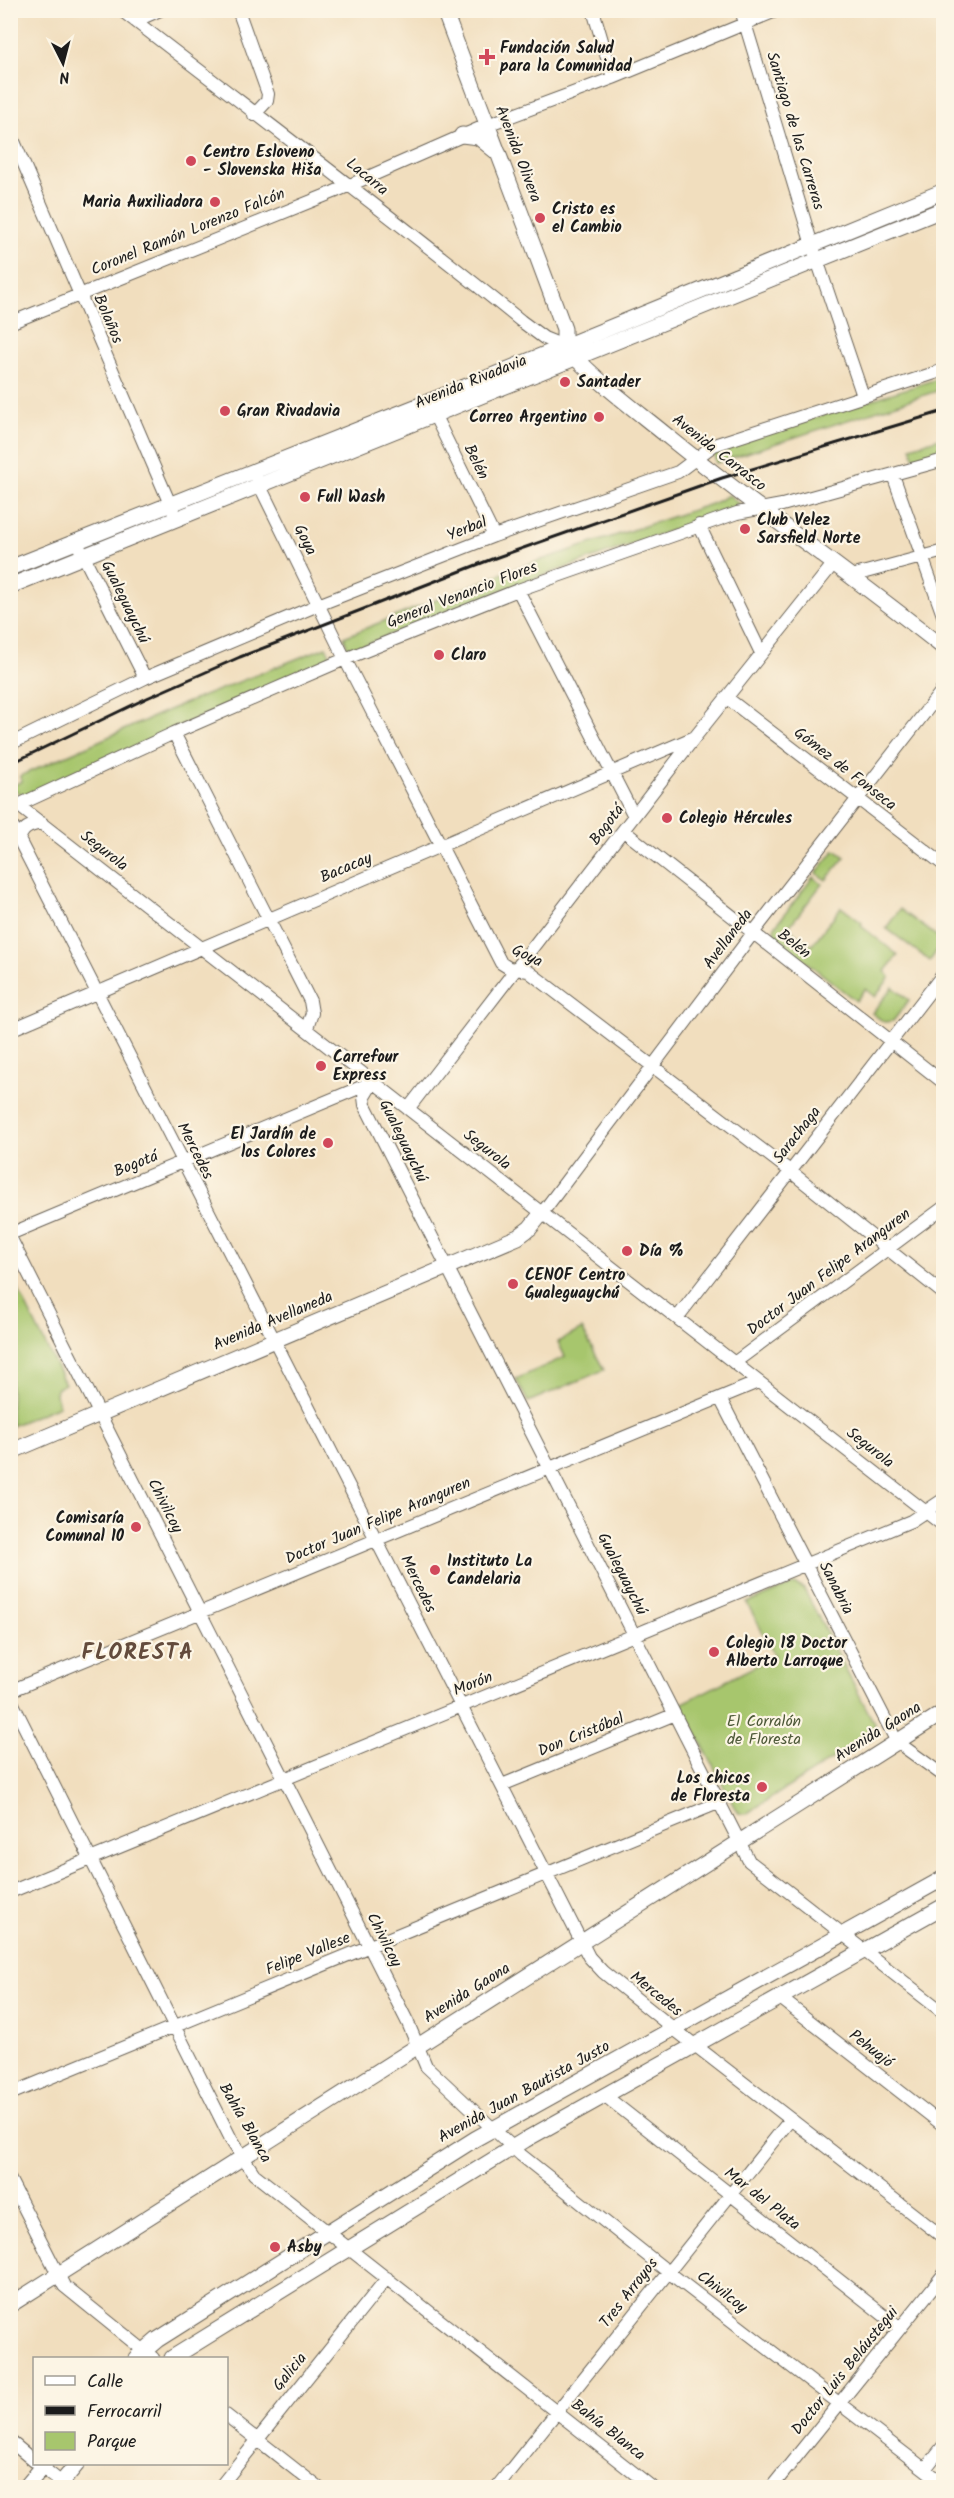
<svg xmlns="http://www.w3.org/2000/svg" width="954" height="2498" font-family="Kalam,sans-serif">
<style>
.green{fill:#a7c66d;stroke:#627144;stroke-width:1.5}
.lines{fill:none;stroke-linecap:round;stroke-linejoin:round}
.minor-casing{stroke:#676055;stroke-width:14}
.major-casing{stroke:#676055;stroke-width:17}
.minor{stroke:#fff;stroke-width:12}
.major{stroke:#fff;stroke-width:15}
.rail{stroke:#1c1c1c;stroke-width:3}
.poi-dot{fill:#d1495b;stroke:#fcf5e5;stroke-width:2}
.labels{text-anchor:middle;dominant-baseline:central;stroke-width:4.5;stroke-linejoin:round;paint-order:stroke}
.poi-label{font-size:16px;font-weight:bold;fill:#1c1c1c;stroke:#fcf5e5;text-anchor:start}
.street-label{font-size:16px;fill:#1c1c1c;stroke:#fcf5e5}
.park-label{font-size:16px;fill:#4d5838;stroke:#fcf5e5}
.district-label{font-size:22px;font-weight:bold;letter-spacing:1.5px;fill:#634b3c;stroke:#fcf5e5}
</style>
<rect width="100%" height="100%" fill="#fcf5e5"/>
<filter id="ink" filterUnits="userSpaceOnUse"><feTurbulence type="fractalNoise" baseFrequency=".0167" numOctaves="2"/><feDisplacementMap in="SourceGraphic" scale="12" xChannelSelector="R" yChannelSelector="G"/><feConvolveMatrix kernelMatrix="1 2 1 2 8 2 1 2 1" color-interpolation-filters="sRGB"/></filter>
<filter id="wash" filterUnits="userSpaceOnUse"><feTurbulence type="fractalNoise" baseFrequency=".008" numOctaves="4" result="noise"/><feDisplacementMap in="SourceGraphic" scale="24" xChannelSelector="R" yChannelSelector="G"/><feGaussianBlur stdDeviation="1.35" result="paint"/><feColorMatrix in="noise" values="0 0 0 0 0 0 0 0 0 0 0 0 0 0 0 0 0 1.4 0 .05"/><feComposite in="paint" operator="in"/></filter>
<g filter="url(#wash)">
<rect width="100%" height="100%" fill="#f1debe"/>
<path class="green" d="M943 198V202L836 246 835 243Z
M943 377V389L716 463 714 454 719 448Z
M943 437V455L916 463 911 447Z
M729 495 741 506 505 589 354 649H348L344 637 508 571 714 503Z
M326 647 332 658 27 795H22L11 787 22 781 20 776 171 709Z
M835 850 845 857 826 880 816 873Z
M813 877 822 884 788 928 812 945 841 907 862 923 861 926 898 955 885 971 890 977 875 997 865 989 856 1001 775 937 774 928Z
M900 909 943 941 930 961 886 928Z
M893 987 909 1000 893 1021 884 1022 872 1013Z
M11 1275 65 1384 57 1388 56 1395 59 1406 11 1426Z
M582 1329 604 1370 528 1402 516 1379 565 1357 558 1342Z
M795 1584 804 1589 874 1723 872 1733 867 1737 746 1814 738 1813 681 1704 775 1656 747 1603Z"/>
</g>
<g filter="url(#ink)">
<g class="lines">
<g class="minor-casing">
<path id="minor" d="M121 10C255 114 390 214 521 321L544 338 564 346
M238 10 268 94 267 101 254 115
M593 10 613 78
M741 10 812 245 863 396
M135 21 160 10
M10 132 173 511
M10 323 334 192 487 125 613 78 778 10
M431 408 494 536
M893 475 944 618
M256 478 345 659 501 963 509 968 528 971 790 1171 944 1294
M699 525 761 653
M76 541 145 678
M851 576 944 551
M518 590 634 816
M727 698 944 865
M174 733 310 1001 312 1013 307 1028
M10 744 145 678 318 605 494 536 678 472 714 445 944 370
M10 799 944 1526
M14 807 174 733 345 659 518 590 737 513 782 505 944 460
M10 822 589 1957 603 1972 674 2029 944 2238
M624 831 944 1083
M19 840C23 827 29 826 42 823
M10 1030 695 737
M373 1082 364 1097 365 1105 749 1861 944 2013
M408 1109 695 737 834 563
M542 1213 753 933 944 688
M10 1234 373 1082
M10 1237 408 2023 426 2066 521 2155 667 2271 944 2484
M677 1318 944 973
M734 1363 944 1207
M720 1398 897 1742 944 1776
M10 1691 758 1382
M10 1698 231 2139 254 2174 653 2488
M502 1785 673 1715
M10 1892 911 1521 944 1499
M779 1997 944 2126
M10 2094 718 1803
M604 2095 900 2328
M10 2180 64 2286 153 2358
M226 2415 319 2488
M10 2441 34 2461
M38 2464 68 2488
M925 2469 944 2445
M219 2488 387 2278
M496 2488 790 2120
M771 2488 944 2274"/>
</g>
<g class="major-casing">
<path id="major" d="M444 10C484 117 525 222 564 329V346
M462 135 478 137 499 154
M571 353C601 385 637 411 671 439 760 511 854 576 944 648
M10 568 428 402 944 191
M10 586 944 209
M10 1452 518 1237 530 1228 542 1213
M10 2305 944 1712
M136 2358 157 2340 475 2139 944 1878
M172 2358 525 2140 944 1906
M25 2488 45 2464
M57 2488 77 2464"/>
</g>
<use href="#minor" class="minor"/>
<use href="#major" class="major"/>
<path class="rail" d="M10 764 147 698 240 657 492 559 722 478 944 411"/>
</g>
</g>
<g class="poi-dot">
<path d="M484 48h6v6h6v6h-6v6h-6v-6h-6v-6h6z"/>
<circle cx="191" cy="161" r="6"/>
<circle cx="215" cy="202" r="6"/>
<circle cx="540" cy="218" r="6"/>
<circle cx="565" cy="382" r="6"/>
<circle cx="225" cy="411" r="6"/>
<circle cx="599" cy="417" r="6"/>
<circle cx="305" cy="497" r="6"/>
<circle cx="745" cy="529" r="6"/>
<circle cx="439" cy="655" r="6"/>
<circle cx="667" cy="818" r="6"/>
<circle cx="321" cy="1066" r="6"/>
<circle cx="328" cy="1143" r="6"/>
<circle cx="627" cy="1251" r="6"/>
<circle cx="513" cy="1284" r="6"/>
<circle cx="136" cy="1527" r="6"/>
<circle cx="435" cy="1570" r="6"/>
<circle cx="714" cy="1652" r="6"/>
<circle cx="762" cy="1787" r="6"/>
<circle cx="275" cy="2247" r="6"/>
</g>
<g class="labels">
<g class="poi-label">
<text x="500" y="48">Fundación Salud<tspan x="500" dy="18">para la Comunidad</tspan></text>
<text x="203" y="152">Centro Esloveno<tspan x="203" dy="18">- Slovenska Hiša</tspan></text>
<text x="203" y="202" text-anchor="end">Maria Auxiliadora</text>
<text x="552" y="209">Cristo es<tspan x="552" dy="18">el Cambio</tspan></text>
<text x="577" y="382">Santader</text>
<text x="237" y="411">Gran Rivadavia</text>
<text x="587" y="417" text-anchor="end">Correo Argentino</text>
<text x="317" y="497">Full Wash</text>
<text x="757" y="520">Club Velez<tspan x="757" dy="18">Sarsfield Norte</tspan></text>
<text x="451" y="655">Claro</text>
<text x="679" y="818">Colegio Hércules</text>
<text x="333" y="1057">Carrefour<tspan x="333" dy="18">Express</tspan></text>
<text x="316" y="1134" text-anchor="end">El Jardín de<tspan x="316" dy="18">los Colores</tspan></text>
<text x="639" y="1251">Día %</text>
<text x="525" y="1275">CENOF Centro<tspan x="525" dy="18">Gualeguaychú</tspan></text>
<text x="124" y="1518" text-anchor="end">Comisaría<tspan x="124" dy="18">Comunal 10</tspan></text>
<text x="447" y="1561">Instituto La<tspan x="447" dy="18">Candelaria</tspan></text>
<text x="726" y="1643">Colegio 18 Doctor<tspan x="726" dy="18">Alberto Larroque</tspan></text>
<text x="750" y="1778" text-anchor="end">Los chicos<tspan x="750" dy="18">de Floresta</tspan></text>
<text x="287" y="2247">Asby</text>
</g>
<g class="street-label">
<text transform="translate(795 131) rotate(73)">Santiago de las Carreras</text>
<text transform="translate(518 154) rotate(69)">Avenida Olivera</text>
<text transform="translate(367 177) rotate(39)">Lacarra</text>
<text transform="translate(188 232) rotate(-22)">Coronel Ramón Lorenzo Falcón</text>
<text transform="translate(108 319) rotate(67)">Bolaños</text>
<text transform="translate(471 382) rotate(-22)">Avenida Rivadavia</text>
<text transform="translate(719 453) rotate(38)">Avenida Carrasco</text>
<text transform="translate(476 462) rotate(64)">Belén</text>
<text transform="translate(467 529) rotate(-21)">Yerbal</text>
<text transform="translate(305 540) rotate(64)">Goya</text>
<text transform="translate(462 595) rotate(-21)">General Venancio Flores</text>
<text transform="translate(125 602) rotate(64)">Gualeguaychú</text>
<text transform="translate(845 769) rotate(38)">Gómez de Fonseca</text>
<text transform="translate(607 825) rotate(-53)">Bogotá</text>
<text transform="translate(104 851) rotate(38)">Segurola</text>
<text transform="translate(346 868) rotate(-23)">Bacacay</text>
<text transform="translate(728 939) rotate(-53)">Avellaneda</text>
<text transform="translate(794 944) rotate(38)">Belén</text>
<text transform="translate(527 956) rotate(26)">Goya</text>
<text transform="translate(797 1135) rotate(-52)">Sarachaga</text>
<text transform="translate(403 1141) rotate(64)">Gualeguaychú</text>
<text transform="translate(487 1150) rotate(38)">Segurola</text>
<text transform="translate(195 1151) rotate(63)">Mercedes</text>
<text transform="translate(136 1164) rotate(-22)">Bogotá</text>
<text transform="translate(829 1272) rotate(-37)">Doctor Juan Felipe Aranguren</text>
<text transform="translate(273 1321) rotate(-23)">Avenida Avellaneda</text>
<text transform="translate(870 1448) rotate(38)">Segurola</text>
<text transform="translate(165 1506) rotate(63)">Chivilcoy</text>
<text transform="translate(378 1521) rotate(-23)">Doctor Juan Felipe Aranguren</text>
<text transform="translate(622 1574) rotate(63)">Gualeguaychú</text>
<text transform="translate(418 1584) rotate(64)">Mercedes</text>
<text transform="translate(836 1588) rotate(63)">Sanabria</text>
<text transform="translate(473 1684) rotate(-22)">Morón</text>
<text transform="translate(878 1732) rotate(-32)">Avenida Gaona</text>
<text transform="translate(581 1735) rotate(-22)">Don Cristóbal</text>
<text transform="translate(384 1940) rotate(63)">Chivilcoy</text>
<text transform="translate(308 1954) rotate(-22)">Felipe Vallese</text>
<text transform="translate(467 1993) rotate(-32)">Avenida Gaona</text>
<text transform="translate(656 1994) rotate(39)">Mercedes</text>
<text transform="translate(871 2049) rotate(38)">Pehuajó</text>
<text transform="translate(524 2092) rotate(-29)">Avenida Juan Bautista Justo</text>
<text transform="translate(245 2123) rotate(60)">Bahía Blanca</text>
<text transform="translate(762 2199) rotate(38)">Mar del Plata</text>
<text transform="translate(722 2292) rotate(37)">Chivilcoy</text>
<text transform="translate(629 2293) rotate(-52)">Tres Arroyos</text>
<text transform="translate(845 2371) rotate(-51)">Doctor Luis Beláustegui</text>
<text transform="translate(290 2372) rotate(-51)">Galicia</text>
<text transform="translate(608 2430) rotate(38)">Bahía Blanca</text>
</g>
<g class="park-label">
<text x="764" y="1721">El Corralón<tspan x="764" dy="18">de Floresta</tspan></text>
</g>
<g class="district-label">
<text x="138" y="1653">FLORESTA</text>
</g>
</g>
<rect width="954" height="2498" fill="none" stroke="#fcf5e5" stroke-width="36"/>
<rect x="33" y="2357" width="195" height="108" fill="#fcf5e5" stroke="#a29e95" stroke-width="1.5"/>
<rect x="45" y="2376" width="30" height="9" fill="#ffffff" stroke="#a29e95" stroke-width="1.5"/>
<text x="87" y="2387" font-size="18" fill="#1c1c1c">Calle</text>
<rect x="45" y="2406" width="30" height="9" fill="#1c1c1c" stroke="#a29e95" stroke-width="1.5"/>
<text x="87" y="2417" font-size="18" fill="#1c1c1c">Ferrocarril</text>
<rect x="45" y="2432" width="30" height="18" fill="#a7c66d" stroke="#a29e95" stroke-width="1.5"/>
<text x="87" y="2447" font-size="18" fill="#1c1c1c">Parque</text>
<g transform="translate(63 63) rotate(174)" stroke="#fcf5e5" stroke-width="4.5" paint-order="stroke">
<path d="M0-4.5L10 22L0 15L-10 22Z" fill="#1c1c1c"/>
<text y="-9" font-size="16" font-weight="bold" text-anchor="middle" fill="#1c1c1c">N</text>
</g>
</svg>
